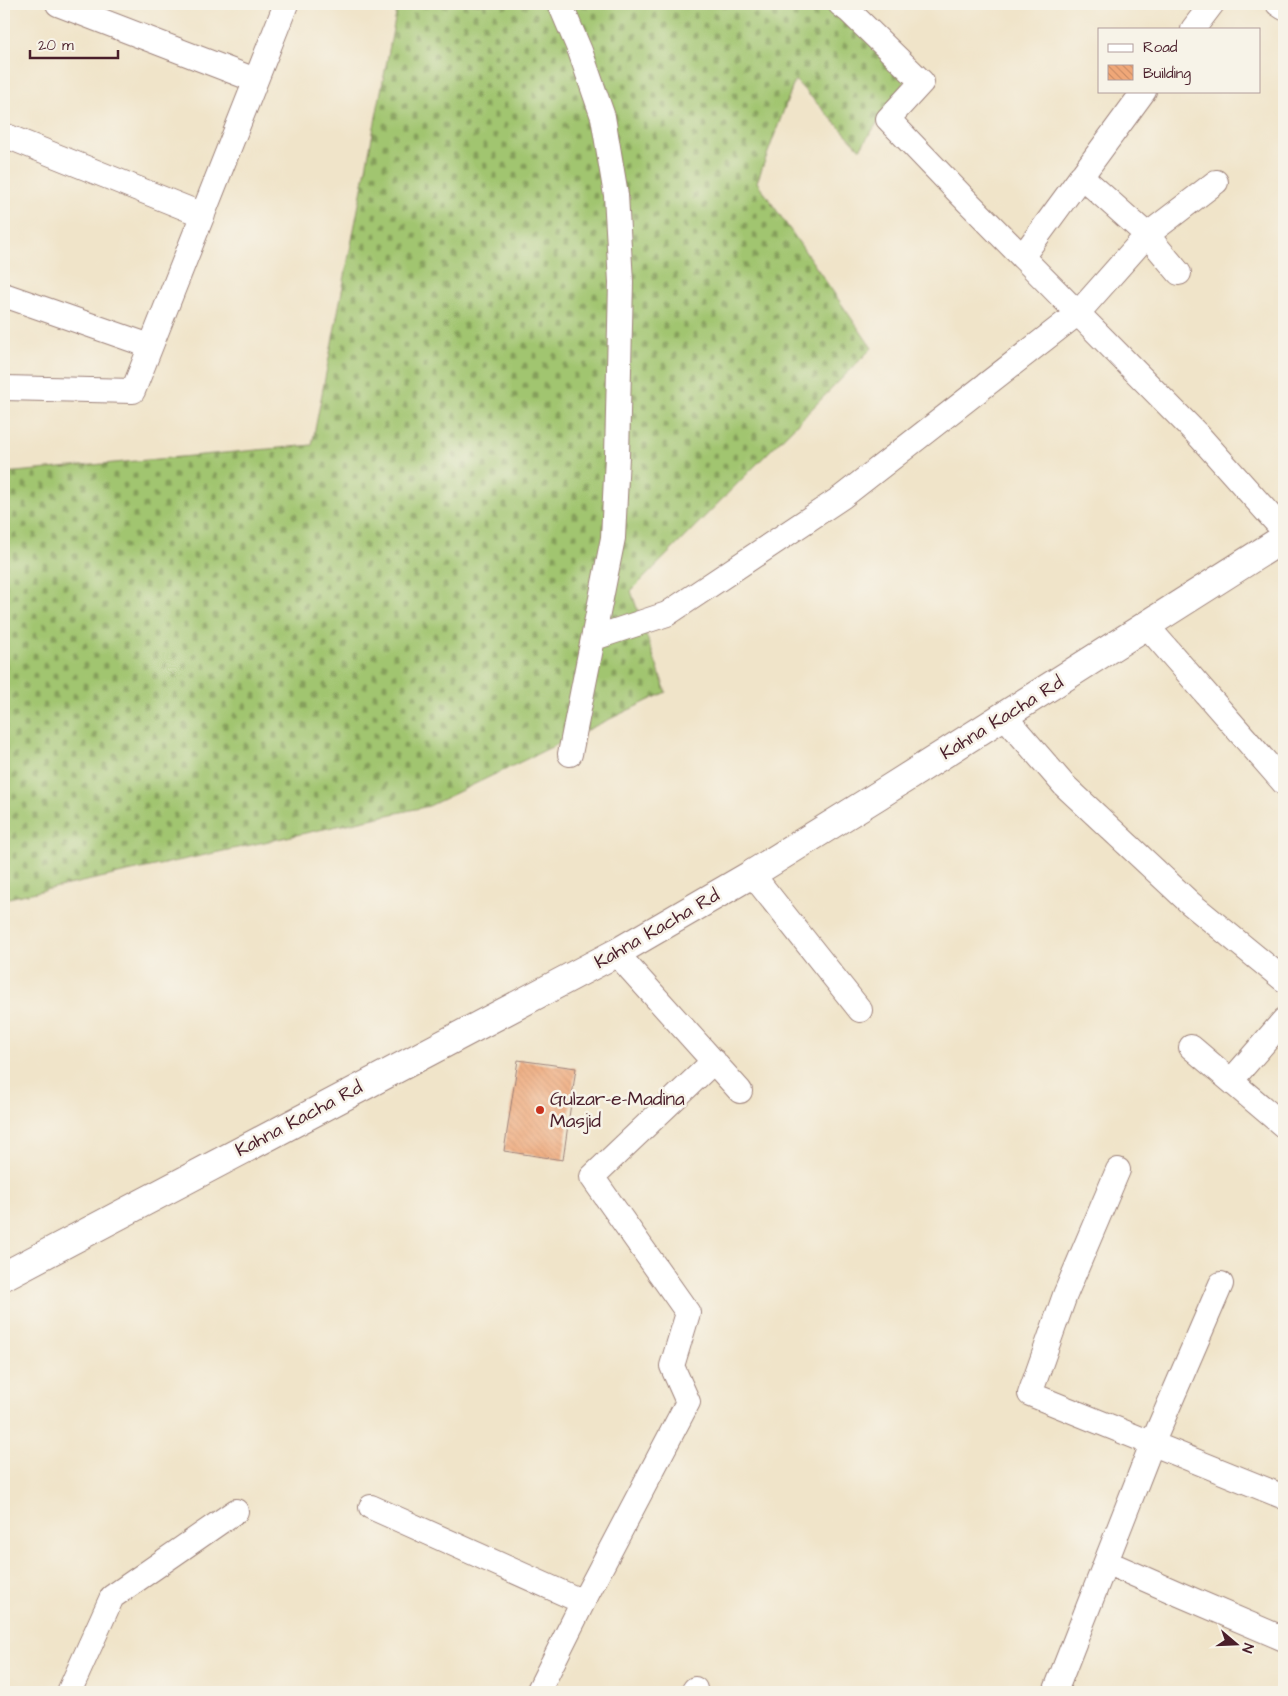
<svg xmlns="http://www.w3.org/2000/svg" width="1288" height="1696" font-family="'Architects Daughter',sans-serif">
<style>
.cemetery{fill:url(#cemetery-stones);stroke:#76724d}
.building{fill:url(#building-back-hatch)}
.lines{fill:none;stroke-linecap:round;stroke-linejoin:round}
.street-casing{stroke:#9d827a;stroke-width:26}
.primary-casing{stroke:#9d827a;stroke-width:30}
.street{stroke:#fff;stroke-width:24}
.primary{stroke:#fff;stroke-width:28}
.poi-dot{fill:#c8321e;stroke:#f7f3e8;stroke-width:2}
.labels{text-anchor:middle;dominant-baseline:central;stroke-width:5;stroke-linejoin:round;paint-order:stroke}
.street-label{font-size:19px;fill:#4a1f2b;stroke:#f7f3e8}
.poi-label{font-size:19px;fill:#4a1f2b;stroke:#f7f3e8;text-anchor:start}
</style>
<defs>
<pattern id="cemetery-stones" width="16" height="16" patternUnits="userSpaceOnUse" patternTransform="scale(1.25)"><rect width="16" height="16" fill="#a1c56f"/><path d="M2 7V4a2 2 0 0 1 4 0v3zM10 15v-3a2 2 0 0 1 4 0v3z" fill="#859f5b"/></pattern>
<pattern id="building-back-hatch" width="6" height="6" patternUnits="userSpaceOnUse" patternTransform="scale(1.25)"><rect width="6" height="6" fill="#efa778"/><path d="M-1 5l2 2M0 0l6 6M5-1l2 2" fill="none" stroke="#ce8f68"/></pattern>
</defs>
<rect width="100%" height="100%" fill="#f7f3e8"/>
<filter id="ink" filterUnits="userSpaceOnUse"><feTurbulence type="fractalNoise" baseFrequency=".02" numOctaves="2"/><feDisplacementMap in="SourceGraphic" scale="10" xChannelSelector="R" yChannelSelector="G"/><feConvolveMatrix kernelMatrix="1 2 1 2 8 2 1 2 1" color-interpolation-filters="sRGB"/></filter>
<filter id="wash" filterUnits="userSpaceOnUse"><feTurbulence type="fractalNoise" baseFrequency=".0096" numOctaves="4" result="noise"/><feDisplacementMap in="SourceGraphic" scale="20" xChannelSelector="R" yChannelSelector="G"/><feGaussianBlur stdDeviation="1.12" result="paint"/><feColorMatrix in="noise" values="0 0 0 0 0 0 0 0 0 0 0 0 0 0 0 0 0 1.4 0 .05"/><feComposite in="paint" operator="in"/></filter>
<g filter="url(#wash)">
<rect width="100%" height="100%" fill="#f0e4c9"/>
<path class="cemetery" d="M398 4H831L915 66 860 149 795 80 757 182 872 348 631 591 666 692 429 806 4 899V473L312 445Z"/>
<g id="blocks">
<path class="building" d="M518 1060 576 1068 563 1160 504 1151Z"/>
</g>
</g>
<g filter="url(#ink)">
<use href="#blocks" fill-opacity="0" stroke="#9d827a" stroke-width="1"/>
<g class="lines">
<g class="street-casing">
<path id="street" d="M58 4 255 80
M560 4 580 51 603 117 616 195 621 282 617 456 613 538 570 754
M840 4 849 11 922 82 888 119 962 196 1200 437 1284 531
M1278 4 1284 8
M1193 29 1212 4
M4 135 203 215
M1081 176 1147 235 1179 273
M1022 257 1144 91
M4 295 150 346
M4 388 133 391 286 4
M1146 625 1284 783
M594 638 667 614 842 497 1078 313 1147 235 1216 182
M1005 717 1064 785 1190 903 1284 980
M752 874 860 1010
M616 953 740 1091
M1191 1047 1284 1126
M1231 1081 1284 1020
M1118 1170 1065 1295 1030 1394 1284 1497
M371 1507 583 1602 538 1692
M1106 1562 1179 1594 1284 1639
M583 1602 688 1402 672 1366 688 1313 592 1177 714 1061
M69 1692 112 1597 236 1511
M693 1692 695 1689
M1055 1692 1152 1444 1221 1284"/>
</g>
<g class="primary-casing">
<path id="primary" d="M4 1276 616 953 752 874 879 795 1284 538"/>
</g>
<use href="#street" class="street"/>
<use href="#primary" class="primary"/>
</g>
</g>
<circle class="poi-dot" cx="540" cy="1110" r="5"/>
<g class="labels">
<g class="street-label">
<text transform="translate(1002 718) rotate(-32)">Kahna Kacha Rd</text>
<text transform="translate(657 929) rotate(-30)">Kahna Kacha Rd</text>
<text transform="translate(299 1119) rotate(-28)">Kahna Kacha Rd</text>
</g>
<g class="poi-label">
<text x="550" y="1099">Gulzar-e-Madina<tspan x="550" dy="22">Masjid</tspan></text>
</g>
</g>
<rect width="1288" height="1696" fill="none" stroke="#f7f3e8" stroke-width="20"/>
<rect x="1098" y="28" width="162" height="65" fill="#f7f3e8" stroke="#b29e9c"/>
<rect x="1108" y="44" width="25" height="8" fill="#ffffff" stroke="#b29e9c"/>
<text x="1143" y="52" font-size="15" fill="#4a1f2b">Road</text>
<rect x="1108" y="65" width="25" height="15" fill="url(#building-back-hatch)" stroke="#b29e9c"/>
<text x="1143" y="78" font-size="15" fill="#4a1f2b">Building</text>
<g transform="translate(1236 1644) rotate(109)" stroke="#f7f3e8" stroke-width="4" paint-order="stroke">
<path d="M0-4L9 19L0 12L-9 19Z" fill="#4a1f2b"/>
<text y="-8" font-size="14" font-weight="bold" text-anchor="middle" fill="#4a1f2b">N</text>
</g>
<path d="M30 50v8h88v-8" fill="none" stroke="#4a1f2b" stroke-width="2.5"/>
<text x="38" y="50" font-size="15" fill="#4a1f2b" stroke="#f7f3e8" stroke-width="4" paint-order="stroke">20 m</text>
</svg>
